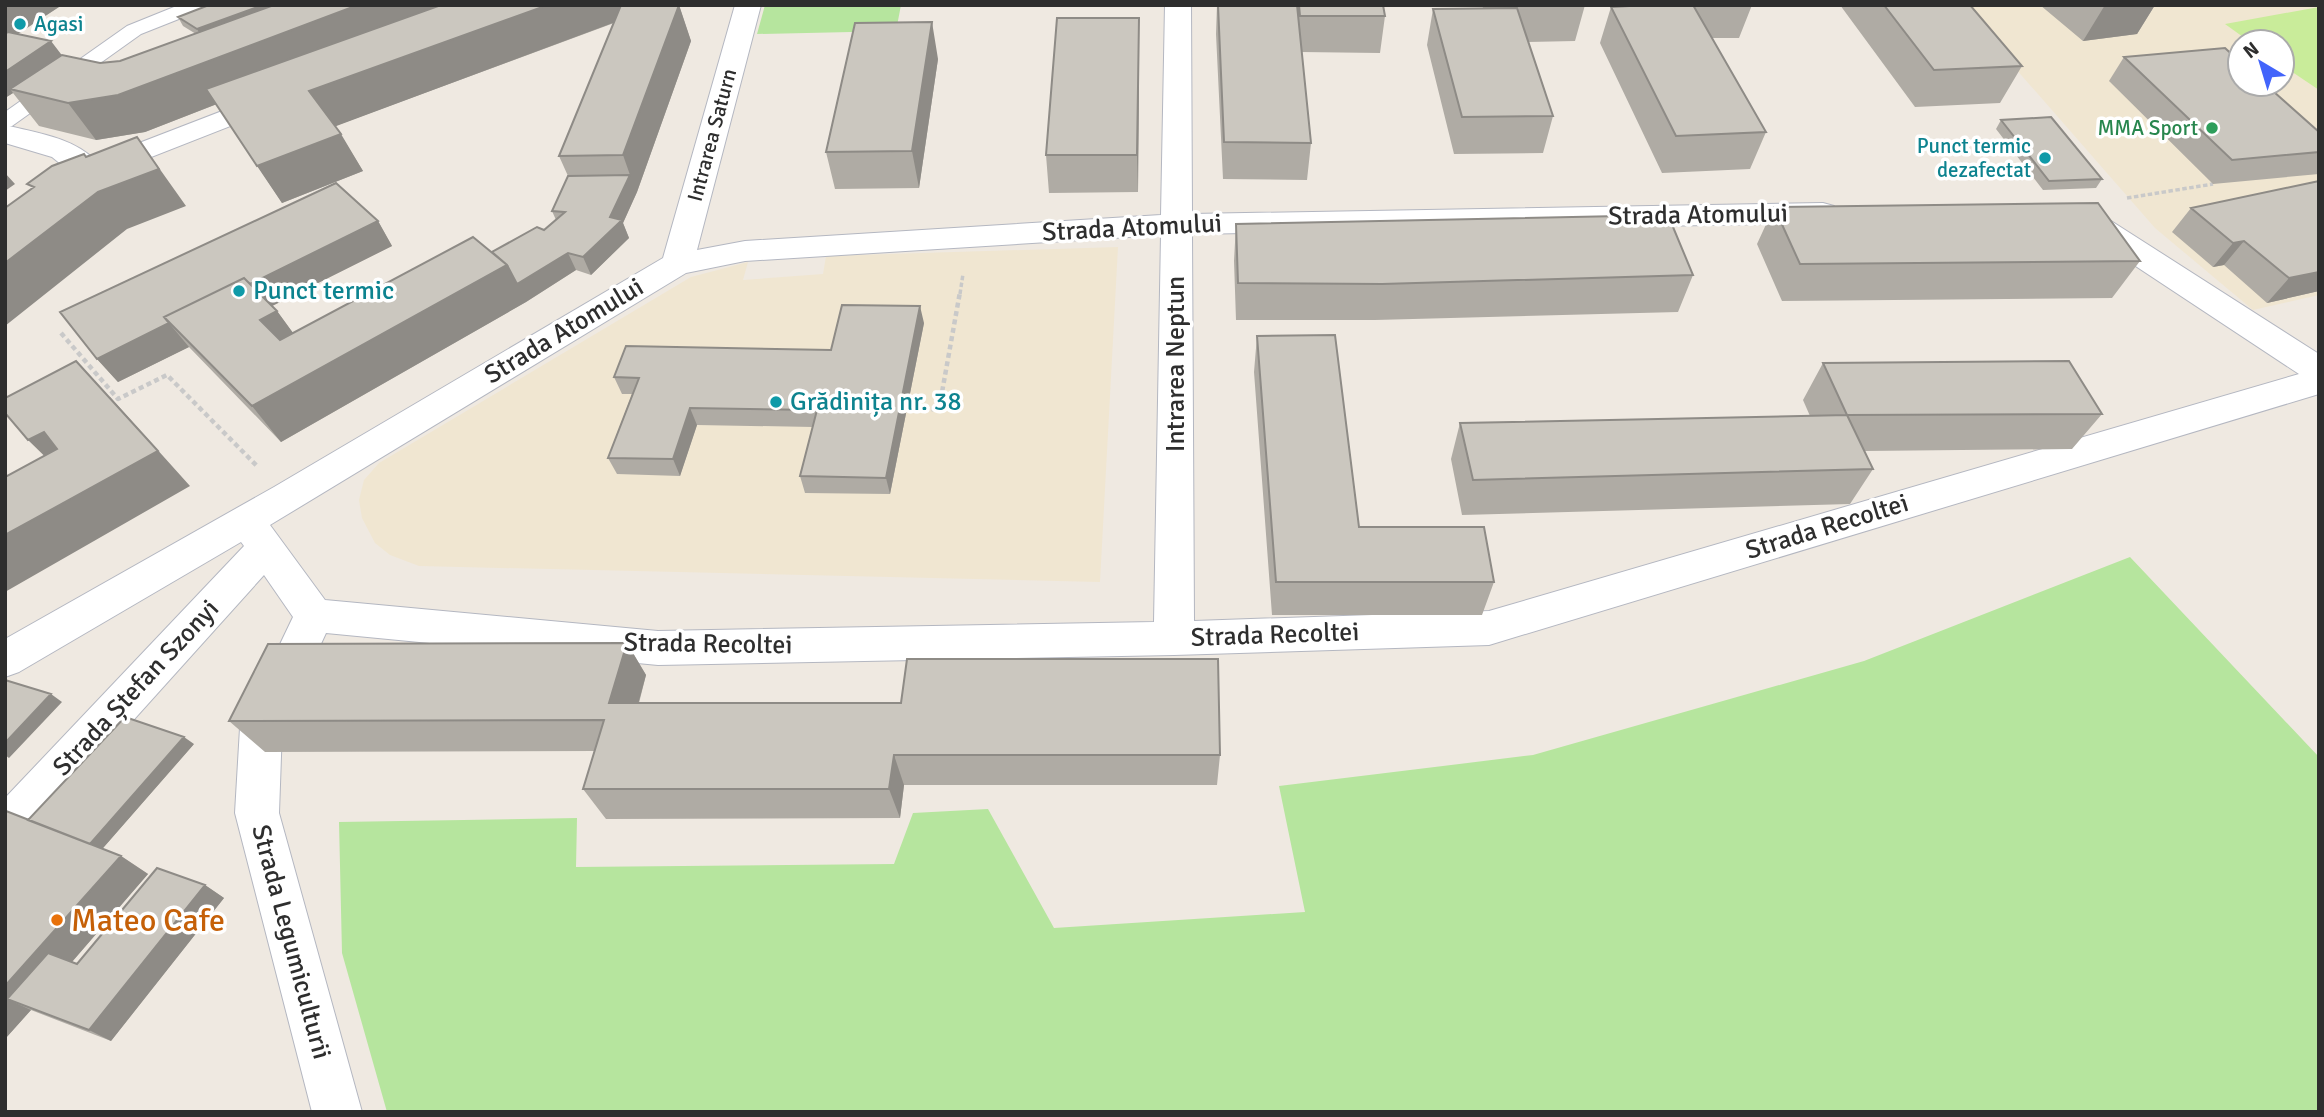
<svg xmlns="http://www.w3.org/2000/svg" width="2324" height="1117" font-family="Signika,sans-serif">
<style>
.education{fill:#f0e6d1;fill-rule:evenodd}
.green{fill:#b6e59e}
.pitch{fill:#c9ec9a}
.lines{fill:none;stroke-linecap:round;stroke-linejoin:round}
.lane-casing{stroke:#b4b7c1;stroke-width:2}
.street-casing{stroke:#b4b7c1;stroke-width:2}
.path-far1{stroke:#c9c9c9;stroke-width:3.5;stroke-dasharray:4.5 2.5;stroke-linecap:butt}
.path{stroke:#c9c9c9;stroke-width:4.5;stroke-dasharray:5 3.5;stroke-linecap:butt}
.lane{fill:#fff;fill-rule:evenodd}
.street{fill:#fff;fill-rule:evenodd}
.wall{fill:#afaba4}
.shaded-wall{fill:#8e8b86}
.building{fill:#cbc7bf;stroke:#8e8b86;stroke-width:2}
.culture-dot{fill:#0f9aa8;stroke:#fff;stroke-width:2.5}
.leisure-dot{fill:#2e9e5b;stroke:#fff;stroke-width:2.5}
.food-dot{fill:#e8710a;stroke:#fff;stroke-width:2.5}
.labels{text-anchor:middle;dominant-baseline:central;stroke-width:7;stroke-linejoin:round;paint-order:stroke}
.far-culture-label{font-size:21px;fill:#0d838f;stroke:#fff;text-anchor:start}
.far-leisure-label{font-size:21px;fill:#27864d;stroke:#fff;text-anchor:end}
.far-street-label{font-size:21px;fill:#2e2e2e;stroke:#fff}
.street-label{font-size:26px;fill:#2e2e2e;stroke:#fff}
.culture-label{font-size:26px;fill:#0d838f;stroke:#fff;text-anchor:start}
.near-food-label{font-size:32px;fill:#c56008;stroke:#fff;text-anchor:start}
</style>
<rect width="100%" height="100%" fill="#efe9e1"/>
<path class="education" d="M1960 5H2319V295L2253 310 2155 228ZM2240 42H2282V84H2240Z
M1118 247 1100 582 419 566 390 555 375 543 362 518 359 500 364 480 379 463 691 277 748 262 743 280 823 274 826 256Z"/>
<path class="green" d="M765 5H901L896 31 757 34Z
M2130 557 2319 757V1112H387L342 953 339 822 577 818 576 867 894 864 913 813 988 809 1054 928 1305 912 1279 786 1533 755 1864 661Z"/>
<path class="pitch" d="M2319 7V90L2282 65V42H2250L2225 24Z"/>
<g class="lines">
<g class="lane-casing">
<path id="lane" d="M179 5H206L204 9 141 34 12 126 5 128V112L127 26Z"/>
</g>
<g class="street-casing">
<path id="street" d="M735 5H761L697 250 745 241 1161 215 1165 5H1191L1192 214 1823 203 1834 206 1838 213 1834 220 1823 223 1192 234 1194 621 1489 611 2299 374 2075 226 2071 219 2075 212 2086 209 2097 212 2319 354V394L1489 645 1174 655 658 665 326 633 282 728 279 813 362 1112H312L235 813 240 728 293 617 264 575 21 845 5 850V798L244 546 241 542 19 672 5 677V639L274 487 663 258ZM1161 235 1154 622 658 631 325 600 270 525 686 273 745 261Z
M274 91 284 93 288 99 284 105 90 181 79 179 52 157 5 143V125C36 133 72 137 95 160Z"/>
</g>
<path class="path-far1" d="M2127 198 2213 184
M960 294 963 274"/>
<path class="path" d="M61 333 118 399 167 375 257 466
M906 410 939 409 960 292"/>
<use href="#lane" class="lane"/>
<use href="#street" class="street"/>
</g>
<path class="wall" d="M5 5H62L18 34 62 56 100 63 120 61 196 34 183 26 178 17 209 5H679L691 41 637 192 623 223 629 238 591 275 576 270 526 302 281 442 189 347 118 382 97 359 378 221 392 246 272 306 277 311 293 333 544 230 556 220 552 211 568 176 559 156 614 23 335 126 363 171 282 203 217 104 145 132 96 140 39 126 13 93 5 98Z
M1217 5H1383L1385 16 1380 53 1301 52 1311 143 1307 180 1223 179 1216 34Z
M1482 5H1585L1575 41 1528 42 1553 116 1543 153 1454 154 1427 45 1433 9 1483 8Z
M1647 5H1752L1739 38H1712L1766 132 1750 169 1662 173 1600 43 1611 7Z
M1840 5H1970L2022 66 2000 103 1915 107Z
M2040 5H2155L2137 34 2083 41Z
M1139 54 1138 192 1049 193 1046 155Z
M2124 57 2319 132V174L2213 184 2109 81Z
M938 59 919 188 835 189 826 152Z
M2001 120 2102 179 2096 188 2043 190 1996 129Z
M2319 181V291L2267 303 2224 265 2213 267 2172 232 2191 208Z
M1774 207 2140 261 2112 298 1782 301 1757 244Z
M1236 224 1693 275 1678 312 1375 320H1236L1234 261Z
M924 323 890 494 805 493 800 476 813 427 697 425 680 476 617 474 608 458 632 394H622L614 377 831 350Z
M1257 336 1359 527 1494 582 1482 615H1272L1254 372Z
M1823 363 2102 414 2072 449 1864 451 1873 469 1850 504 1462 515 1451 459 1460 423 1810 416 1803 400Z
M627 643 646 675 639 703 1220 755 1217 785H904L900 818 606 819 583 789 595 751 265 752 229 721Z
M194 744 102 849 121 856 148 874 72 962 77 964 205 885 224 898 111 1041 31 1010 5 1039V812L28 820Z"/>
<path class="shaded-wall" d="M5 5H62L5 42Z
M263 5H293L202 38 197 29Z
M358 5H471L145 132 96 140 68 103Z
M548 5H661L331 128 309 91Z
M679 5 691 41 637 192 623 223 629 238 591 275 583 257 610 217 630 175 623 155Z
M2105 5H2155L2137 34 2083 41Z
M1139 18V54L1138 192 1137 155Z
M932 22 938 59 919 188 912 151Z
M51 41 64 58 10 89 13 93 5 98V72Z
M341 134 363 171 282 203 257 166Z
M137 137 186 206 127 229 5 326V263L98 192 84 154 111 187Z
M5 173 15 184 5 191Z
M378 221 392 246 192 346 170 323Z
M2244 241 2224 265 2213 267 2233 243Z
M568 253 576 270 526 302 281 442 252 406 507 265Z
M2319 272V291L2267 303 2289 278Z
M920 306 924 323 890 494 886 478Z
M277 311 304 348 287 357 260 320Z
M169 323 189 347 118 382 97 359Z
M110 397 190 486 5 592V535Z
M690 408 697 425 680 476 673 459Z
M44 432 80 468 65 476 28 440Z
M627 643 646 675 630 734 609 703Z
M51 694 62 702 9 758 5 755V743Z
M184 737 194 744 97 855 87 848Z
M894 755 904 785 900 818 889 789Z
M121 856 148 874 32 1008 7 999 31 1010 5 1039V986Z
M205 885 224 898 111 1041 89 1030Z"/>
<path class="building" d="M209 5H263L197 29 178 17Z
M274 5H358L118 95 68 103 10 89 62 55 100 63 120 61Z
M441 5H548L309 91 341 134 257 166 206 89Z
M621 5H679L623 155 559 156Z
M1218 5H1297L1311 143 1224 142Z
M1299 5H1383L1385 16H1300Z
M1647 5H1693L1766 132 1676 136 1611 7Z
M1884 5H1970L2022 66 1934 70Z
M1517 8 1553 116 1462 117 1433 9Z
M1057 18H1139L1137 155H1046Z
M932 22 912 151 826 152 855 23Z
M8 32 51 41 5 72V34Z
M2225 48 2240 62V84H2265L2319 132V152L2232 160 2124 57Z
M2051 117 2102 179 2049 181 2001 120Z
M137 137 159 169 98 192 5 263V208L34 187 27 184 52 166 84 154 86 157Z
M630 175 610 217 622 220 583 257 568 253 517 284 507 265 492 252 537 227 544 230 565 212 552 211 568 176Z
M2319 181V272L2289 278 2244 241 2233 243 2191 208Z
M336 183 378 221 250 284 244 278 164 317 169 323 97 359 60 312Z
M2098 203 2140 261 1800 264 1774 207Z
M1668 215 1693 275 1382 284 1238 283 1236 224Z
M473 237 507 265 252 406 164 317 244 278 277 311 260 320 280 340Z
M842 305 920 306 886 478 800 476 817 410 690 408 673 459 608 458 639 378 614 377 626 346 831 350Z
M1335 335 1359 527H1484L1494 582H1276L1257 336Z
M76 361 158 451 5 535V477L57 449 44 432 28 440 5 413V398Z
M2069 361 2102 414 1847 415 1823 363Z
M1847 415 1873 469 1473 480 1460 423Z
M627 643 609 703H901L907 659H1218L1220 755H894L889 789H583L604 720 229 721 268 644Z
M5 680 51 694 5 743Z
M125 717 184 737 90 844 28 820Z
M6 811 121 856 5 986V812Z
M157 868 205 885 89 1030 7 999 48 953 77 964Z"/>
<g class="culture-dot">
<circle cx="20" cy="24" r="7"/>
<circle cx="2045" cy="158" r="7"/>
<circle cx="239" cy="291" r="7"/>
<circle cx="776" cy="402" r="7"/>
</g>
<circle class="leisure-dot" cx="2212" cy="128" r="7"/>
<circle class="food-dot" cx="57" cy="920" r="7"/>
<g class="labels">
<g class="far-culture-label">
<text x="34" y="24">Agasi</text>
<text x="2031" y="146" text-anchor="end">Punct termic<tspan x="2031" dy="24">dezafectat</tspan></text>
</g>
<g class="far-leisure-label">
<text x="2198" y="128">MMA Sport</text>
</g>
<g class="far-street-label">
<text transform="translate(712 135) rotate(-75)">Intrarea Saturn</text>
</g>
<g class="street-label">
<text transform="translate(1698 215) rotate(-1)">Strada Atomului</text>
<text transform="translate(1132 228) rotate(-3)">Strada Atomului</text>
<text transform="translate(564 331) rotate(-31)">Strada Atomului</text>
<text transform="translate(1176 364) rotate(-90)">Intrarea Neptun</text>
<text transform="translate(1827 527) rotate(-17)">Strada Recoltei</text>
<text transform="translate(1275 635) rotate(-2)">Strada Recoltei</text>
<text transform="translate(708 644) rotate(1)">Strada Recoltei</text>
<text transform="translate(136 688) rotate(-47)">Strada Ștefan Szonyi</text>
<text transform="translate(291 942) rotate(75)">Strada Legumiculturii</text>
</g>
<g class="culture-label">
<text x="253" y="291">Punct termic</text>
<text x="790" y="402">Grădinița nr. 38</text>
</g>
<g class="near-food-label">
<text x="71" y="920">Mateo Cafe</text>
</g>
</g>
<rect width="2324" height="1117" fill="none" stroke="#2e2e2e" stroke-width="14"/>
<g transform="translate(2261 63) rotate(322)"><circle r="33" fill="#ffffff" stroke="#ababab" stroke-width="2"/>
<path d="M0-5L12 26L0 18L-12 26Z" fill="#4264fb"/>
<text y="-10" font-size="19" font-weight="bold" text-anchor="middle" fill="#2e2e2e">N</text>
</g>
</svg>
